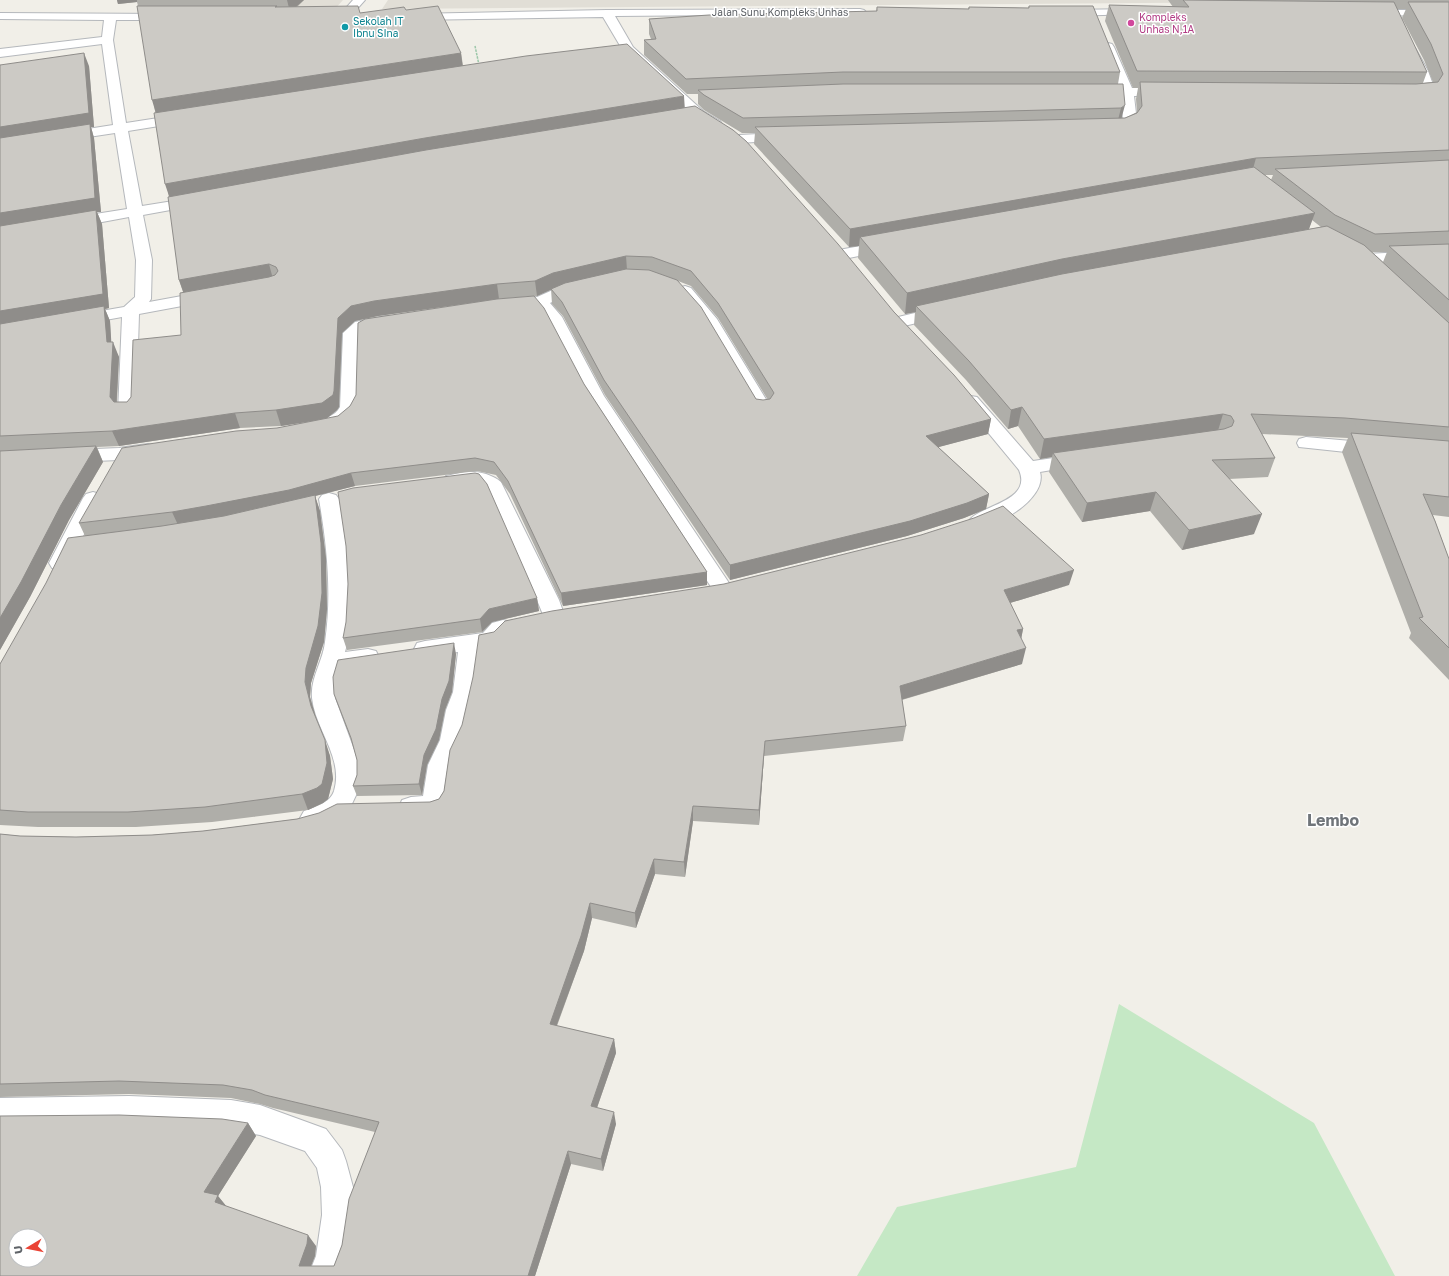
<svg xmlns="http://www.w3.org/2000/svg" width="1449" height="1276" font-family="'Golos Text',sans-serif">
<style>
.education{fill:#e1ded6}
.green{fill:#c5e8c5}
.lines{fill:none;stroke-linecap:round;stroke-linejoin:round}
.minor-casing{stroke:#b5b8bc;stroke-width:2}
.path{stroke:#9cc7a9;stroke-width:1.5;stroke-dasharray:2.5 1;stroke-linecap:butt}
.minor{fill:#fff;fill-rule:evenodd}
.wall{fill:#afaea9;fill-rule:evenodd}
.shaded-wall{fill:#8f8d8a}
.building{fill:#cccac5;stroke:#8f8d8a;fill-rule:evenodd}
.hotel-dot{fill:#d1479c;stroke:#fff;stroke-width:1.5}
.culture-dot{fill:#0f9aa8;stroke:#fff;stroke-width:1.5}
.labels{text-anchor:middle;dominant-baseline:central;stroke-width:3;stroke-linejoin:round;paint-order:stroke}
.far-street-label{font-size:10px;fill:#5f6368;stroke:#fff}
.far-hotel-label{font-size:10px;fill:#b23c85;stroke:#fff;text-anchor:start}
.far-culture-label{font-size:10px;fill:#0d838f;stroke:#fff;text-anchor:start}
.district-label{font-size:16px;font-weight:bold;fill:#70757a;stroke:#fff}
</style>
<rect width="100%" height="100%" fill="#f1efe8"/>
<path class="education" d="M148 0H343L335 9Z
M388 0H1268L1270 2 382 9Z"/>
<path class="green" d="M1119 1004 1314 1123 1395 1276H857L897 1207 1076 1167Z"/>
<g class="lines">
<g class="minor-casing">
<path id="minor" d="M353 0H365L348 19H340L338 17Z
M860 9 864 10 866 12 864 14 615 16 633 47 703 111 720 121 722 124 720 127 715 128 693 117 630 58 622 49 603 17 412 20 408 19 406 17 408 15 412 14 607 10Z
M1136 9 1140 10 1142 12 1140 14 1066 16 1062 15 1060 13 1062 11 1066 10Z
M1370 10H1449V16L1366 15 1364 13 1366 11Z
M0 13 168 14 172 15 174 17 172 19 168 20H116L113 40 126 123 184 114 189 115 191 118 189 121 184 122 128 131 142 206 198 197 203 198 205 201 203 204 198 205 143 215 152 260 151 299 149 302 209 291 215 293 217 296 215 299 209 301 139 314 136 412 133 416 127 417 121 416 118 412 122 317 78 325 72 324 70 320 72 316 78 315 124 307 135 297 136 260 129 217 70 228 65 226 62 223 65 220 70 218 127 209 115 133 62 141 57 140 55 137 57 134 62 133 113 125 102 44 0 57V49L102 37 104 20 0 19Z
M1108 43 1112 44 1114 47 1132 88H1168L1173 89 1174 92 1173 95 1168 96H1134L1137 122C1130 132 1117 136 1105 133L1103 130 1105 127 1117 125 1123 121 1121 96 1089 95 1088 92 1089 89 1119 88 1102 47 1104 44Z
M1411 47 1415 48 1428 71 1435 90 1431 97 1408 99 1403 98 1402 95 1403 92 1423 90 1416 71 1405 51 1407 48Z
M783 133 788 134 790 137 788 140 739 143 734 142 732 139 734 136 739 135Z
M888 241 893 243 896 246 893 249 844 259 838 257 836 254 838 251 844 249Z
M1449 250V260L1364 264 1358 262 1356 259 1358 256 1364 254Z
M580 282 586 284 588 287 586 290 567 295 550 303 562 317 604 396 731 586 735 591 731 596 724 598 717 596 586 396 547 319 536 307 509 309 503 307 501 304 503 301 537 297 555 289Z
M685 286 691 288 717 319 772 409 769 413 763 414 757 413 754 409 702 321 677 291 679 288Z
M944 306 950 307 952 311 950 315 900 327 894 326 892 322 894 318Z
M386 316 392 317 394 321 392 325 366 330 359 335 358 407C351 421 337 433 320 429L318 425C323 417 335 417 340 407L343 333 355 322Z
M971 396 977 397 1033 461 1080 454 1087 456 1090 460 1087 464 1040 472C1048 499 993 531 972 526L969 521C979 505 1033 502 1019 470L962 401 965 397Z
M1306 437 1374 443 1381 445 1383 449 1381 453 1374 455 1299 447 1297 443 1299 439Z
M148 444 155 446 157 450 155 454 119 460 71 462 64 460 62 456 64 452 71 450 119 448Z
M464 472C477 471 490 473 501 482L559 600 565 617 562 622 554 625 546 622 537 600 486 489C474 480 460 488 446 484L443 480 446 476Z
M93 492 100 494 103 498 69 563 66 568 59 570 52 568 49 563 83 498 86 494Z
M329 493 336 495 339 499C347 544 358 608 345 652L368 649 376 651 379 657 376 663 339 669 335 689V698L357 758 360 775 358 791 350 808 338 819 313 828 304 825 300 818 304 811C315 807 330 803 334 791 344 758 315 729 312 698 310 678 323 661 325 642 332 594 327 546 319 499L322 495Z
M503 620 511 622 514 628 511 634 508 635 497 646 481 649 475 692 470 710 464 740 452 765 446 806 443 813C430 817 415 819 402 814L399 807 402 800 411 797 423 796 428 765 440 740 446 710 453 692 458 652 425 657 417 655 414 649 417 643 425 641 483 633 492 623Z
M129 1096 231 1100 260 1105 326 1129 342 1150 346 1161 353 1187 354 1215 348 1256 340 1276H308L316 1256 322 1215 321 1187 317 1168 305 1151 260 1135 231 1130 129 1126 0 1128V1098Z"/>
</g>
<path class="path" d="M475 46 479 65"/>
<use href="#minor" class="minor"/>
</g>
<path class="wall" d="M117 0H304L297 7 360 13 406 10 461 53 463 65 685 108 894 312 991 419 988 434 938 447 989 494 986 509 964 518 907 536 730 580 605 395 563 316 552 304 551 289 537 296 499 299 378 316 355 321 342 333 339 407 337 410 326 419 584 384 707 572V585L563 606 510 494 496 475 477 471 355 486 315 496 320 511 326 558 327 609 324 642 311 683 310 697 316 718 330 756 333 779 328 799 323 803 308 810 212 822 136 827H38L0 825V664L85 536 79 523 277 428 325 419 281 426 240 428 119 446 97 447 103 462 69 520 30 597 0 650V65L89 66 94 127H91L94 138 101 212H97L102 224 109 308 105 309 110 321 111 342 119 357 117 402H127L181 335 183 292 179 280 169 197 138 6 137 2 118 4ZM678 281 691 286 718 318 768 400H763L756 399Z
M1168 0H1449V517L1433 515 1449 559V680L1409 638 1411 633 1342 452 1348 438 1262 434 1275 458 1268 477 1229 479 1254 534 1182 550 1150 511 1082 522 1049 472 1052 457 1040 459 1018 426 1008 429 966 380 914 325 915 312 905 314 858 258 859 246 849 247 754 144 755 133H742L704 110 698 104V94H687L644 55V40L651 39 649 34V19L876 11 877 7 968 9 969 7 1028 8 1029 6 1120 72 1118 84 1122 118H1125L1137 112 1136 99 1138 88H1133L1105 21 1109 5 1173 7ZM1397 9H1406L1402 18 1424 60 1433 82 1423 83 1427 72ZM1264 175H1273L1271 180ZM1312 220 1321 227 1309 229ZM1372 252H1387L1383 262Z
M1069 585 1010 603 1023 629 1021 639 1022 664 902 700 906 726 903 741 764 756 759 825 693 821 685 877 655 874 636 928 592 918 584 951 557 1026 614 1039 616 1053 597 1108 616 1124 603 1171 571 1164 535 1276H0L248 1123 256 1136 218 1196 226 1206 316 1246 315 1256 311 1266H334L342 1245 375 1132 273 1108 260 1104 231 1098 129 1094 0 1097V834L20 836 76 837 152 835 203 831 430 802 439 799 444 791 450 750Z
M537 598 539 611 492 622 482 632 347 650 343 638Z
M456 654 452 692 445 710 439 740 427 765 422 795 357 796 353 786 357 775V760L352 742 334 694Z"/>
<path class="shaded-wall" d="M117 0H137V2L118 4Z
M287 0H304L290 12Z
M84 53 89 66 94 127H91L94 138 101 212H97L102 224 109 308 105 309 110 321 112 353 113 342 119 357 116 412 0 327V127Z
M461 53 463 70 157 117 152 100Z
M684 96 685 111 170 199 165 184 425 138Z
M1125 105 1121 120 1117 124 1121 108Z
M1256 158 1251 176 860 237 859 246 849 247 850 229Z
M1315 213 1307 234 916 306V312L905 314 907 293 1062 259Z
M626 256 627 270 555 288 537 296 535 281 553 273Z
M269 264 273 279 184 294 179 280Z
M497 284 499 299 378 316 355 321 342 333 339 407 337 410 326 419 281 426 276 410 338 318 351 306 374 301Z
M1022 407 1018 426 1008 429 1011 410Z
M235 413 240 428 119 446 112 431Z
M1223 414 1217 434 1053 453 1052 457 1040 459 1044 439Z
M991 419 988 434 924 451 926 436Z
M96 446 103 462 69 520 30 597 0 650V618L61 505Z
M351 473 355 486 315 496 320 511 326 558 327 609 324 642 311 683 310 697 317 721 311 706 305 682 293 503 178 525 172 512Z
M1156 492 1150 511 1082 522 1087 503Z
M989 494 986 509 964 518 907 536 730 580V565Z
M1262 514 1254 534 1182 550 1189 530Z
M1074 570 1069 585 1000 606 1004 590Z
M707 572V585L563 606 561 593Z
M537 598 539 611 492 622 482 632 480 619 489 609Z
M1023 629 1020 645 1017 630Z
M454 643 456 654 452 692 445 710 439 740 427 765 422 795 419 784 424 755Z
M1026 648 1022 664 897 701 900 686Z
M325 740 330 756 333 779 328 799 323 803 308 810 302 794Z
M765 741 764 756 759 825V810Z
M693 806V821L685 877 684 862Z
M654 859 655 874 636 928 635 913Z
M590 903 592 918 584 951 552 1038 550 1024Z
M614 1039 616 1053 593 1119 591 1106Z
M614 1112 616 1124 603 1171 601 1159Z
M248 1123 256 1136 218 1196 227 1207 224 1214 204 1192Z
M568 1151 571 1164 535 1276H528Z
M308 1235 316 1246 315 1256 307 1276 299 1266Z"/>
<path class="building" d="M1183 0 1394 2 1427 72 1137 71 1109 5 1189 7Z
M1408 2H1449V150L1256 158 850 229 755 127 1125 118 1137 113 1142 106 1140 82 1416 84 1438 82 1443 74 1431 44Z
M137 6H277L275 7 358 6 360 13 404 7 406 10 438 6 461 53 152 100Z
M1029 6H1093L1120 72H843L686 79 644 40 656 39 649 19 709 15 877 11V7L969 9V7L1029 8Z
M627 44 684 96 425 138 165 184 154 113 526 56Z
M84 53 89 113 0 127V65Z
M843 84H1123L1125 105 1121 108 743 118 704 95 698 90Z
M695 106 733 130 746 141 838 244 894 312 954 375 991 419 926 436 989 494 967 503 910 521 730 565 604 380 562 302 551 289 565 283 626 269 649 270 677 280 701 307 756 399 763 400 770 399 774 393 718 303 691 271 652 257 626 256 553 273 535 281 497 284 374 301 351 306 338 318 334 391 333 395 322 403 276 410 235 413 112 431 0 436V324L104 306 107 342H113L110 397 114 402H127L131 397 133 340 181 335 180 293 269 277 275 275 278 271 276 267 269 264 179 280 168 197 426 150Z
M90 124 95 198 0 213V138Z
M1449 160V231L1375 234 1335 215 1275 169Z
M1254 167 1315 213 1062 259 907 293 860 237Z
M96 210 103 294 0 311V226Z
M1327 226 1364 245 1449 323V427L1345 418 1251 414 1275 458 1212 460 1262 514 1189 530 1156 492 1087 503 1053 453 1224 429 1232 426 1234 421 1231 416 1223 414 1044 439 1022 407 1011 410 969 361 916 306 1062 274Z
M1449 244V300L1389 246Z
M534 296 544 308 584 384 707 572 561 593 508 481 494 462 475 458 351 473 289 490 206 506 172 512 79 523 122 448 236 431 277 428 338 416 350 406 356 395 358 323 365 319 497 299Z
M1351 433 1449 441V497L1423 494 1435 521 1449 559V648L1419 618 1423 617Z
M96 446 61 505 21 582 0 618V451Z
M475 473 479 474 487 484 537 598 489 609 480 619 343 638 346 622 348 584 346 546 338 492 353 488Z
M315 495 321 543 322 593 318 626 306 668 305 682 311 706 325 740 327 763 322 784 317 788 302 794 205 807 128 812H28L0 810V664L46 583 68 538 162 526 224 516Z
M1003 506 1074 570 1004 590 1023 629 1017 630 1026 648 900 686 906 726 765 741 759 810 693 806 684 862 654 859 635 913 590 903 581 936 550 1024 614 1039 591 1106 614 1112 601 1159 568 1151 528 1276H0V1116L119 1115 222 1119 248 1123 204 1192 218 1195 215 1202 308 1235 307 1244 299 1266H334L342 1245 349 1199 379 1122 265 1095 252 1090 223 1085 119 1081 0 1084V834L20 836 76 837 152 835 203 831 297 819 319 813 337 804 430 802 439 799 444 791 450 750 462 725 473 677 479 635 494 632 505 621 552 611 724 584 921 535 974 518ZM16 1236H40V1260H16Z
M454 643 449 681 442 699 436 729 424 755 419 784 353 786 357 775V760L351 738 334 694 333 677 338 660Z"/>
<circle class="hotel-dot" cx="1131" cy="23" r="4"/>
<circle class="culture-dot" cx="345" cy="27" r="4"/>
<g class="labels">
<g class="far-street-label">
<text x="780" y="12">Jalan Sunu Kompleks Unhas</text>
</g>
<g class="far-hotel-label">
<text x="1139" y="17">Kompleks<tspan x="1139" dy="12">Unhas N,1A</tspan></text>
</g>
<g class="far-culture-label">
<text x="353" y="21">Sekolah IT<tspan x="353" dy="12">Ibnu SIna</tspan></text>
</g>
<g class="district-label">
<text x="1333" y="820">Lembo</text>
</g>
</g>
<g transform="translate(28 1248) rotate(260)"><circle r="19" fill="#ffffff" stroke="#bfc1c3"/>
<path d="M0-3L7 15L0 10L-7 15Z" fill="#ea4335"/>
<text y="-6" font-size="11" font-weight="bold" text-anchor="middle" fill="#5f6368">U</text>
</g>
</svg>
